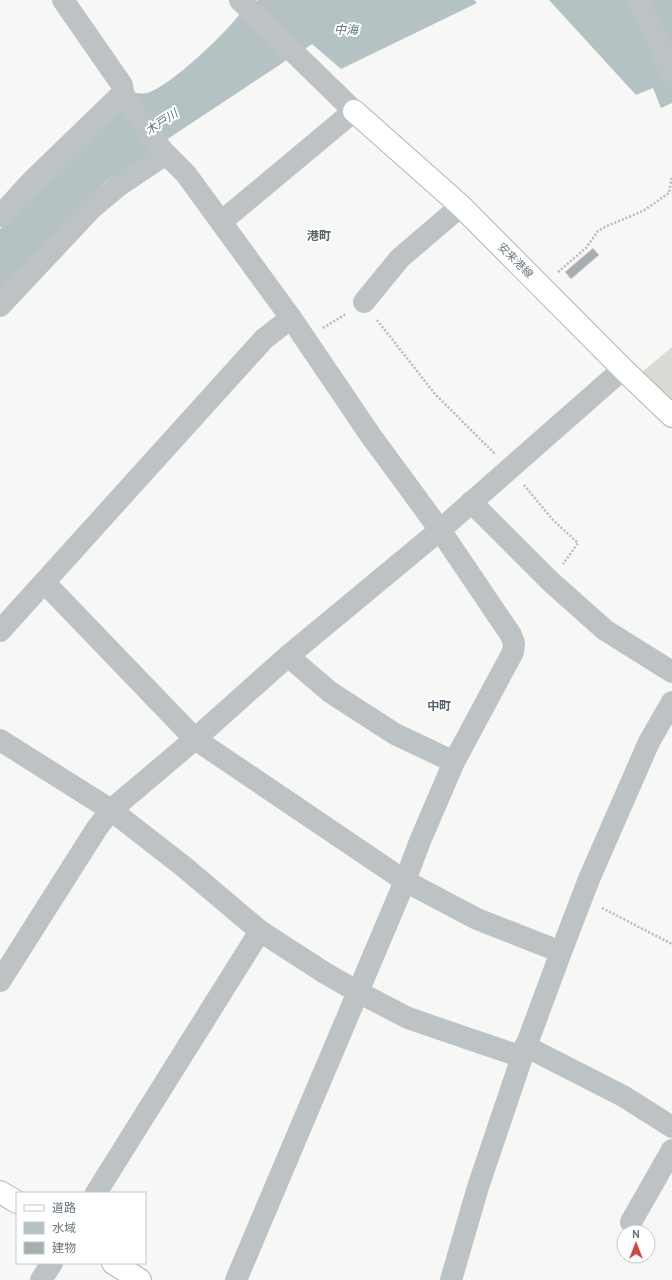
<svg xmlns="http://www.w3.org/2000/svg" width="672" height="1280" font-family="Overpass,'Noto Sans JP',sans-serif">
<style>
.green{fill:#d8dcd5}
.water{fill:#b5c2c3}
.building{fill:#a5aeb1;stroke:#d9d9d7}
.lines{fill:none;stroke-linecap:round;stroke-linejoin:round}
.major-casing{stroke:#b1b6b8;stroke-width:24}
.highway-casing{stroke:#b1b5b7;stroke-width:24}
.path{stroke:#b7bbbc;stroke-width:2.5;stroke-dasharray:2 2;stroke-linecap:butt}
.minor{stroke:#bdc2c4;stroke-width:22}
.major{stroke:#fff;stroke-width:22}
.highway{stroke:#fff;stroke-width:22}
.labels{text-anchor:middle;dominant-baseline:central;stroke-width:4;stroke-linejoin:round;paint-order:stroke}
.street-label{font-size:11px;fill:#66767c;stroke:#fff}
.water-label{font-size:12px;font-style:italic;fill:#607577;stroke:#fff}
.neighbourhood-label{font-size:12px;font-weight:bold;fill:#576368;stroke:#fff}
</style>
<rect width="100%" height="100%" fill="#f7f7f5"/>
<path class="green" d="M672 347V401L642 372Z"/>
<path class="water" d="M258 0H474L477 3 341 69 312 44 302 51 253 4Z
M549 0H672V103L661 108 653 88 636 95Z
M242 11 290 58 169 138 156 151 105 182 56 232 0 293V229L135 93C139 93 144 94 147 93 170 87 228 31 242 11Z"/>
<path class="building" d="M593 248 599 255 571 279 565 272Z"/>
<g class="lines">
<g class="major-casing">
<path id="major" d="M354 111 461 206 623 369 672 416"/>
</g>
<g class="highway-casing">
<path id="highway" d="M0 1192 17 1202
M113 1263 140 1280"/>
</g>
<path class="path" d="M558 272 586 248 598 231 607 226 643 211 669 193 672 176
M377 320 435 394 495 454
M323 328 346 314
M524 485 553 520 578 543 563 564
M602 908 672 944"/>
<path class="minor" d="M63 0 122 85 123 93 128 102 162 150 186 174 291 318 371 436 440 530 511 635 514 643 513 652 454 762 420 841 405 881 236 1280
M638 0 665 58 672 77
M0 216 31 182 123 93
M221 222 354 111 240 0
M364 302 400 258 461 206
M0 306 92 208 117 187 166 154
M471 502 551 582 605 630 672 672
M44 582 195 739 405 881 477 919 561 952
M0 631 264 339 291 318
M288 656 330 692 395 734 454 762
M0 740 111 810 183 866 260 931 325 973 358 992 408 1018 522 1057
M0 981 97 828 111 810 195 739 288 656 440 530 623 369
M525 1046 623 1096 672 1127
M96 1193 260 931
M631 1222 672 1150
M41 1280 52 1263
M451 1280 478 1187 522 1057 561 952 589 879 649 742 672 702"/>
<use href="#major" class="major"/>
<use href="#highway" class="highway"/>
</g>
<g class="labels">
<g class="street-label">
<text transform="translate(515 261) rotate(45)">安来港線</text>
</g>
<g class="water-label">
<text x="346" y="31">中海</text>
<text transform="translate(162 123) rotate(-34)">木戸川</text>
</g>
<g class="neighbourhood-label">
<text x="319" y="237">港町</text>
<text x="439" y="707">中町</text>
</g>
</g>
<rect x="16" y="1192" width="130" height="72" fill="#ffffff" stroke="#c2c8cb"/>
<rect x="24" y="1205" width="20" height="6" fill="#ffffff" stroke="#c2c8cb"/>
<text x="52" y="1212" font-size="12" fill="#66767c">道路</text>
<rect x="24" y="1222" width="20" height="12" fill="#b5c2c3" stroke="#c2c8cb"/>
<text x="52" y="1232" font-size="12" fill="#66767c">水域</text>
<rect x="24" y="1242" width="20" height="12" fill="#a5aeb1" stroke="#c2c8cb"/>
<text x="52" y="1252" font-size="12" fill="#66767c">建物</text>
<g transform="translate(636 1244)"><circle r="19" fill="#ffffff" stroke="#c2c8cb"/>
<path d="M0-3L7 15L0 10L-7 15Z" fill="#cc4940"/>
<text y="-6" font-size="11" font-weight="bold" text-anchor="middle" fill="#66767c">N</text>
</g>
</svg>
